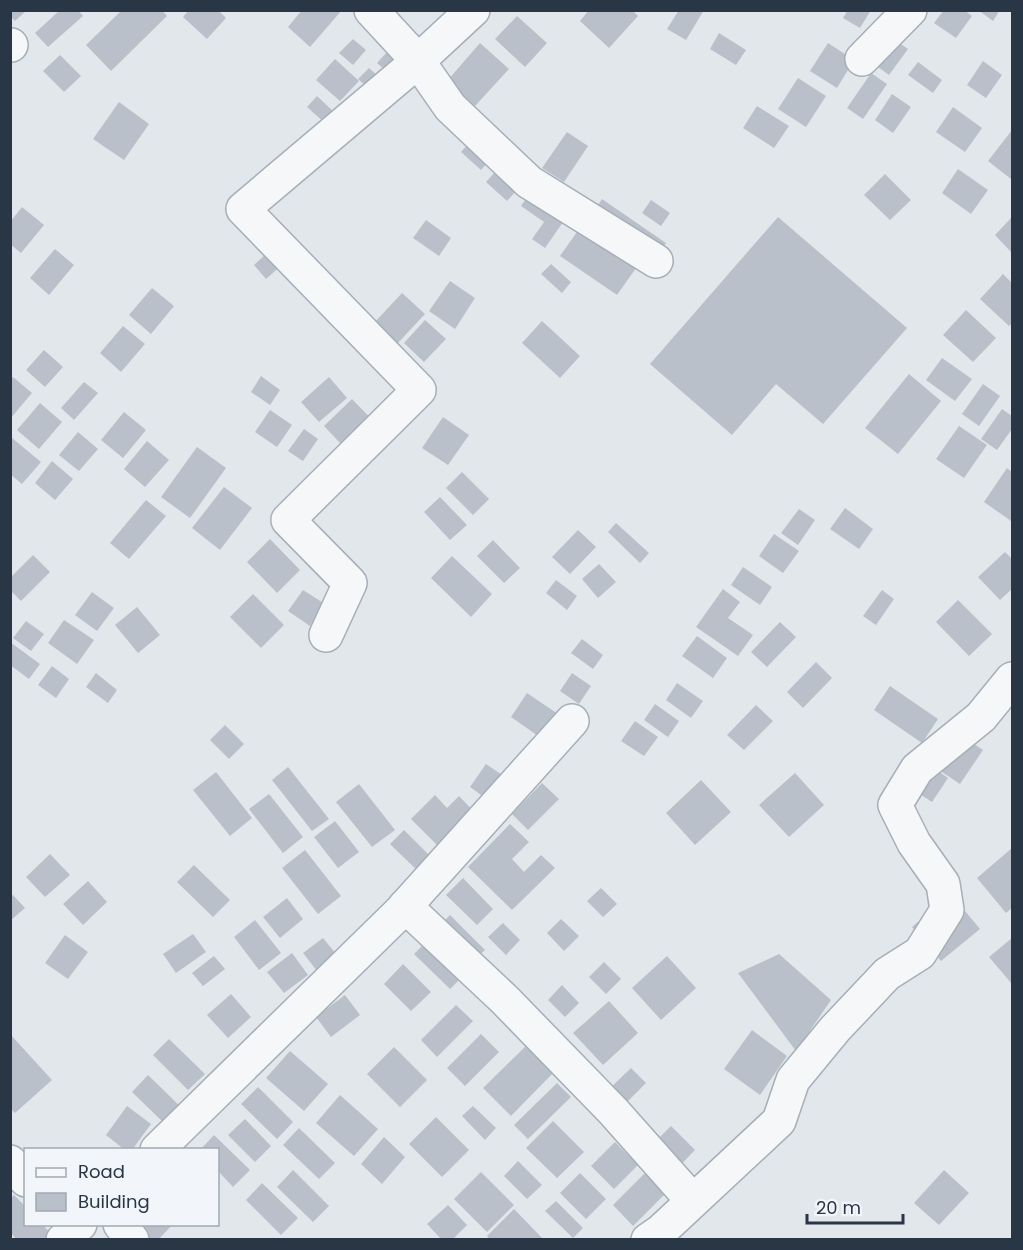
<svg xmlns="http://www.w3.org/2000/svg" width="1023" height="1250" font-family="Poppins,sans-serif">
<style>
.building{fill:#b9c0ca}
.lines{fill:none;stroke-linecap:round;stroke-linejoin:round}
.minor-casing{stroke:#a6aeb7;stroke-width:36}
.minor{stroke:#f5f7f9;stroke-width:33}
</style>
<rect width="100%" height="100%" fill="#e2e7ec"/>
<path class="building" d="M10 10H27L15 21 10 16Z
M60 10H78L83 16 48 47 35 33Z
M122 10H162L167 16 111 71 86 45Z
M189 10H218L226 18 207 39 183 17Z
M302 10H342L310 47 288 27Z
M589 10H632L638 16 609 48 580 21Z
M679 10H704L686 40 667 29Z
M848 10H871L860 28 843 18Z
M944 10H964L972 16 956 38 934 23Z
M978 10H1000L993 21Z
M517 16 547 43 525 67 495 39Z
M719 33 746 50 736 65 710 49Z
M892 38 908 49 889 75 874 64Z
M353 39 366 50 353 65 339 53Z
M480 43 509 69 475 106 447 81Z
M828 43 854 60 837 88 810 71Z
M387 52 406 69 396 80 377 63Z
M60 55 81 76 64 92 43 71Z
M335 59 359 81 340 101 316 80Z
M983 61 1002 75 986 98 967 85Z
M918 62 942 80 933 93 908 75Z
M369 68 391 88 381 100 358 79Z
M871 73 887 84 863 119 847 108Z
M798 78 826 96 806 127 778 109Z
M892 94 911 107 893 133 875 120Z
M317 96 336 114 326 124 307 107Z
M119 102 149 124 124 160 93 139Z
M757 106 789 126 774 148 743 128Z
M953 107 982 128 965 152 936 132Z
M1012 130V177L1011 179 988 161Z
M567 132 588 146 564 182 542 168Z
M478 133 498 151 481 170 461 152Z
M504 162 525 181 507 201 486 182Z
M958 169 988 190 971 214 942 193Z
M885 174 911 200 890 220 864 195Z
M532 190 568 215 545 248 532 239 544 222 521 206Z
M602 199 666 243 652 262 589 219Z
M651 200 670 213 661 226 642 213Z
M22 207 44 225 21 253 10 244V222Z
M778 217 907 328 823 424 776 384 732 435 650 364Z
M1012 217V253L995 235Z
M426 220 451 238 439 256 413 238Z
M584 222 641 261 617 295 560 256Z
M280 241 293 255 266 279 254 265Z
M55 249 74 265 49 295 30 278Z
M551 264 571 282 562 293 541 274Z
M1003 274 1012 283V323L1009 326 980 299Z
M450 281 475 298 455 329 429 311Z
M152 288 174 306 151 334 129 315Z
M402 293 425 314 397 344 374 323Z
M966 310 996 338 973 362 943 335Z
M425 320 446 339 424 362 404 343Z
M542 321 580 356 560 378 522 343Z
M123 326 145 344 121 372 100 353Z
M44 350 63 367 45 387 26 370Z
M942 358 972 379 955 401 926 380Z
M909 374 941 401 898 454 865 428Z
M261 376 280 390 270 405 251 392Z
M13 377 32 393 10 419V380Z
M329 377 347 398 319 422 301 402Z
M84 382 98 393 74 420 61 408Z
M983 384 1000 396 979 426 962 414Z
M352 399 384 432 356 460 324 426Z
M40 403 62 422 39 449 17 430Z
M1002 409 1012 416V429L997 450 981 439Z
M270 410 292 425 277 447 255 432Z
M124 412 146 430 123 458 101 440Z
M443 417 469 435 448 465 422 448Z
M959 426 987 445 964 478 936 459Z
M304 429 318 439 303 461 288 451Z
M78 432 98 449 79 471 59 455Z
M12 438 41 462 22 484 10 474Z
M147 441 169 460 145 487 124 469Z
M197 447 226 468 190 518 161 497Z
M52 461 73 479 55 500 35 483Z
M1007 468 1012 472 1011 521 984 502Z
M462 472 489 499 473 515 446 488Z
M224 487 252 508 220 550 192 528Z
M440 497 467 525 450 540 424 512Z
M146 500 166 516 129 559 110 543Z
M845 508 873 529 859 549 830 529Z
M799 509 815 520 798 545 781 533Z
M616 523 649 553 640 563 608 532Z
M578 530 596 547 570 574 552 557Z
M774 534 799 551 783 573 759 556Z
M270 539 300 570 277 593 247 562Z
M493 540 520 568 504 583 477 556Z
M1005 552 1012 559V589L1000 600 978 577Z
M33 555 50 572 21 601 10 590V578Z
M452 556 492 594 471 617 431 578Z
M599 564 616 582 598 598 582 579Z
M743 567 772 587 760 605 731 585Z
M556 580 577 596 567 610 546 593Z
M723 589 740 602 728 618 753 635 738 656 696 627Z
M303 590 325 604 310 626 288 611Z
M882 590 894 599 876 625 863 616Z
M92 592 114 608 97 631 75 615Z
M253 594 284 625 261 648 230 617Z
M958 600 992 634 969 656 936 622Z
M137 607 160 635 138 653 115 625Z
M64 620 94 640 77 664 48 643Z
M26 621 44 634 31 651 13 638Z
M780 622 796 637 767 667 751 652Z
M697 636 727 658 713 678 682 656Z
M582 639 603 655 593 669 571 653Z
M10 642 40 664 29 679 10 665Z
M816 662 832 678 803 708 787 692Z
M52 666 69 679 56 698 38 685Z
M96 673 117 690 108 703 86 687Z
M572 673 591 686 579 704 560 691Z
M677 683 703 701 691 718 666 700Z
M890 686 938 719 922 743 874 710Z
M527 693 558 714 541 738 511 717Z
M655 704 679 721 668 737 644 720Z
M756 705 773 721 744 750 727 735Z
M635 721 658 737 644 756 621 741Z
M225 725 244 744 229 759 210 740Z
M965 738 983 750 960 784 942 772Z
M486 764 508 779 492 803 470 787Z
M931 766 948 778 932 802 915 791Z
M288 767 329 819 312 831 272 780Z
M216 772 252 818 230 836 193 790Z
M795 773 824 805 789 837 759 805Z
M701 780 731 812 695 845 666 813Z
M542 783 559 799 528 830 512 814Z
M359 784 395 830 372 847 336 802Z
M269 794 303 837 283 853 249 809Z
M435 795 447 808 459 796 481 819 446 854 411 819Z
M335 821 359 852 338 868 314 837Z
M510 824 529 842 512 859 524 872 541 855 555 868 512 910 468 867Z
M404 830 437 863 423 876 390 844Z
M1012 848V908L1006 913 977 878Z
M305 850 341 896 318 914 282 868Z
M50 854 70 875 45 897 26 877Z
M194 865 230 900 213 917 177 882Z
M463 878 493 909 477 925 446 895Z
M88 881 107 902 83 925 63 904Z
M601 888 617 904 603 917 587 901Z
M951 894 980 929 941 961 912 927Z
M13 895 25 908 10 921V897Z
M287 898 303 919 280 938 263 917Z
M450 915 485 950 470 964 436 929Z
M561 919 579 936 564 951 547 933Z
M255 920 281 953 259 970 234 937Z
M503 923 520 940 506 955 488 937Z
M193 934 206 952 176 973 163 954Z
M65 935 88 952 68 979 45 963Z
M323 938 341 960 321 976 303 953Z
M1012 938V984L989 957Z
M429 939 465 974 450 989 414 954Z
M292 953 308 975 284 993 267 972Z
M779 954 831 1000 796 1051 738 973Z
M214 956 225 969 203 986 192 973Z
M667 956 696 988 661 1020 632 988Z
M604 962 621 979 606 994 589 977Z
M403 964 431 992 411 1011 384 984Z
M562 985 579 1003 565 1017 548 1000Z
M231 994 251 1017 228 1038 207 1015Z
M345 995 360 1015 331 1037 316 1017Z
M609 1001 638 1033 603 1065 573 1033Z
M456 1005 473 1021 437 1057 421 1040Z
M752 1030 787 1056 760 1095 724 1069Z
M10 1034 52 1080 15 1113 10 1108Z
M481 1034 499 1052 465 1086 447 1068Z
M169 1039 205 1074 188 1090 153 1055Z
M527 1045 554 1072 511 1116 483 1088Z
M394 1047 427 1080 400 1107 367 1074Z
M290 1051 328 1084 304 1111 266 1078Z
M631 1068 646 1083 618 1111 603 1095Z
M148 1075 184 1110 168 1127 132 1092Z
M557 1083 571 1097 528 1139 514 1125Z
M258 1087 293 1122 277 1139 241 1104Z
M340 1095 378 1129 354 1156 316 1123Z
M127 1106 151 1124 132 1150H125L106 1135Z
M473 1106 496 1128 485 1140 462 1116Z
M436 1117 469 1150 442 1177 409 1144Z
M245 1119 271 1146 255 1162 228 1135Z
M553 1121 584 1152 557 1178 526 1148Z
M671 1126 695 1150 673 1173 648 1149Z
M299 1128 335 1163 319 1179 283 1145Z
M214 1135 250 1170 233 1187 218 1171V1150H200Z
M384 1137 405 1157 382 1184 361 1164Z
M615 1142 638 1165 614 1189 591 1166Z
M518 1161 542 1185 527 1199 504 1176Z
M293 1170 329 1206 313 1222 277 1187Z
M944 1170 969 1193 939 1225 914 1203Z
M481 1172 514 1205 487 1232 454 1199Z
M580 1173 606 1199 586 1219 560 1193Z
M645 1173 665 1194 633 1226 613 1205Z
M262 1183 298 1218 281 1235 246 1200Z
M14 1195 26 1207V1224H42L52 1235 48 1240H17L10 1232V1199Z
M556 1201 583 1228 573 1238 545 1211Z
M448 1205 467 1225 452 1240H442L427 1224Z
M514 1209 544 1240H490L487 1236Z
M136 1224H173L158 1240H151Z"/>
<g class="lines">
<g class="minor-casing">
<path id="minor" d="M371 10 418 61 450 107 529 182 656 261
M10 45H11
M862 59 910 10
M326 635 350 583 288 520 419 390 243 209 418 61 473 10
M405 906 505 1000 613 1111 693 1201
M157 1150 400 912 572 721
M10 1162 26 1180
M120 1224 132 1240
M63 1240 80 1224
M648 1240 661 1231 779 1121 793 1080 835 1029 887 974 920 953 947 910 943 884 914 843 895 805 917 769 981 717 1012 679"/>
</g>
<use href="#minor" class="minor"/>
</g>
<rect width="1023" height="1250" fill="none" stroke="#283645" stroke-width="24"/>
<rect x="24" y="1148" width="195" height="78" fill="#f2f5f9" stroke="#a1a9b1" stroke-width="1.5"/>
<rect x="36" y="1168" width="30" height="9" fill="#f5f7f9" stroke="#a1a9b1" stroke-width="1.5"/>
<text x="78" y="1178" font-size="18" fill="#283645">Road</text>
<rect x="36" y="1193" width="30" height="18" fill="#b9c0ca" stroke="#a1a9b1" stroke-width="1.5"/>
<text x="78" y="1208" font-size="18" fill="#283645">Building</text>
<path d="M807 1214v9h96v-9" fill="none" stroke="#283645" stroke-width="3"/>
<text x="816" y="1214" font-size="18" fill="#283645" stroke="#f2f5f9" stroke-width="4.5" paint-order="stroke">20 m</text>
</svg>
